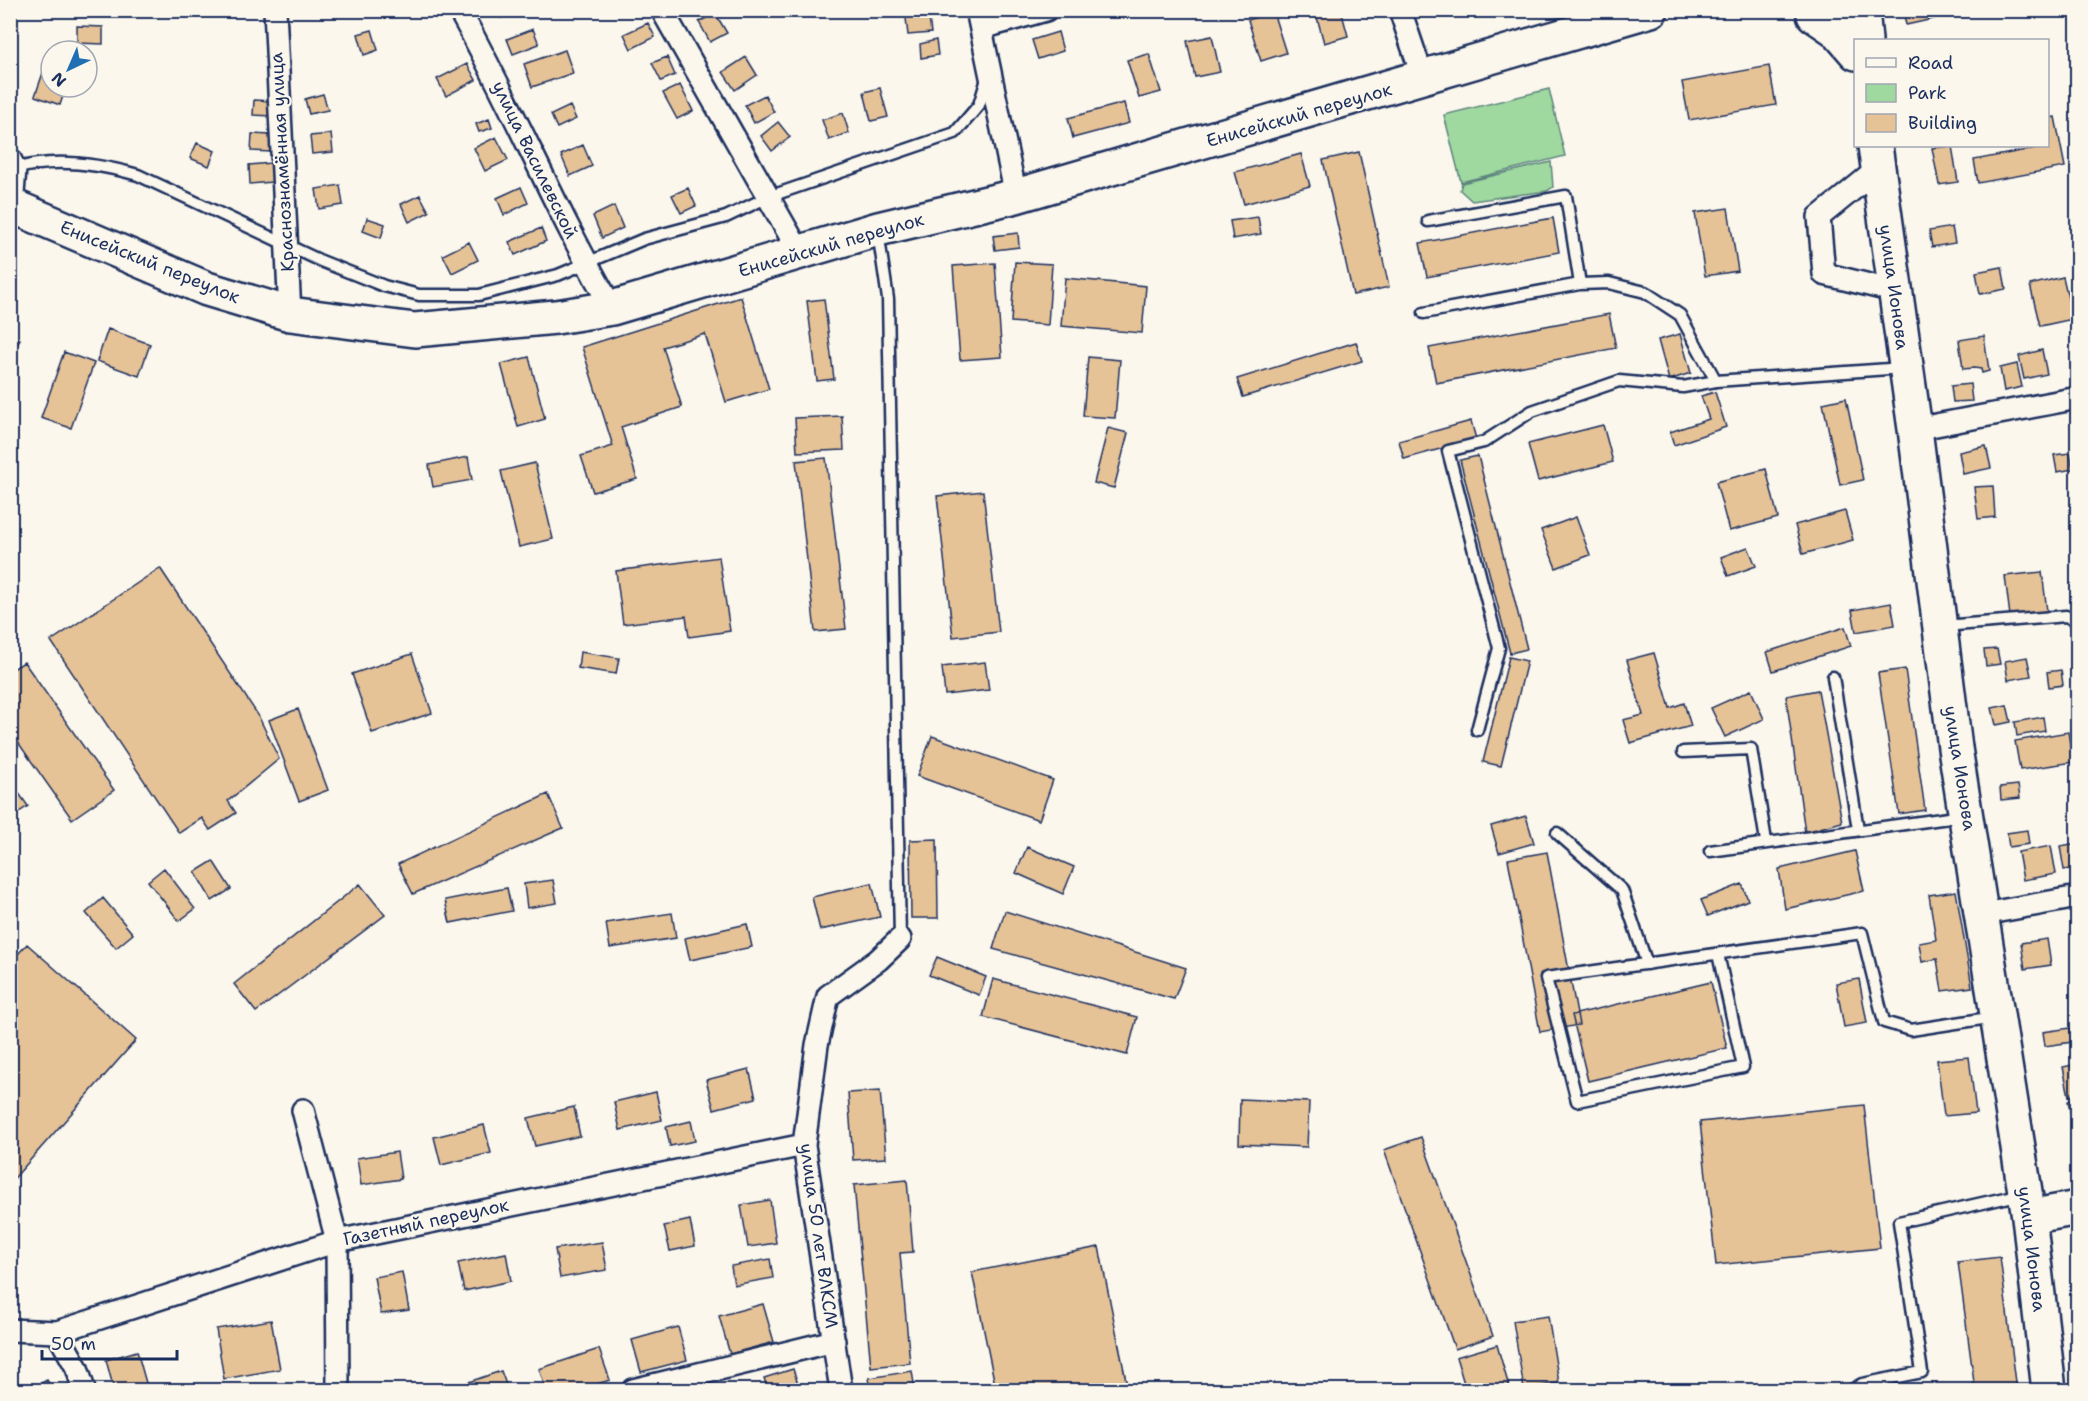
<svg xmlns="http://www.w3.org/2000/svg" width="2088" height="1401" font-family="'Shantell Sans',sans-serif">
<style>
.green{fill:#9fd99f;stroke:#5d847e;stroke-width:1.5}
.building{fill:#e6c297;stroke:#1b2f5e;stroke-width:1.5}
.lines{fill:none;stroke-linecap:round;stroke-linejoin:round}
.service-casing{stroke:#1b2f5e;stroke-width:15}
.minor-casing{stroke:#1b2f5e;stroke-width:26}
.primary-casing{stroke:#1b2f5e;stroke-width:38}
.service{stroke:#fbf7ec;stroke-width:10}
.minor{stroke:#fbf7ec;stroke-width:21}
.primary{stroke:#fbf7ec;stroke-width:33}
.labels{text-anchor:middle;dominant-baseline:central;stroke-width:4.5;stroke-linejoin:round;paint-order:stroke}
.street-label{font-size:18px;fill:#1b2f5e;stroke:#fbf7ec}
</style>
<rect width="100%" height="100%" fill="#fbf7ec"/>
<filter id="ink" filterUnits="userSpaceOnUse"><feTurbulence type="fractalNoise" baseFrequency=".0167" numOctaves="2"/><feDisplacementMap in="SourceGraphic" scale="12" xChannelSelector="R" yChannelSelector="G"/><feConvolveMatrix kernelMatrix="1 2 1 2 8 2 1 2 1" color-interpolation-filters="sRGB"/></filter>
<g filter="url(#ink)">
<path class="green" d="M1549 89 1565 156 1461 182 1444 115Z
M1551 162 1553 187 1547 191 1472 201 1460 190 1462 183Z"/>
<path class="building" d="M497 10H516L501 18Z
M905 10H928L931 33 908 35Z
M1315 10H1341L1348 36 1324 43Z
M1903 10H1946L1947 16 1906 25Z
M1273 12 1286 53 1261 61 1248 20Z
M715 13 727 33 710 42 699 22Z
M648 23 655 37 631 49 624 34Z
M77 26 103 27V44L77 43Z
M533 29 539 44 513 54 507 39Z
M372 30 378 50 364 55 358 34Z
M1058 32 1063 51 1038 59 1032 40Z
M1212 36 1220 72 1195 77 1187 41Z
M936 40 938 55 921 58 920 44Z
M565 50 573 73 532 87 524 64Z
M1149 54 1161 92 1139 98 1127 60Z
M667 57 675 75 661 81 652 63Z
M746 57 757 75 735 90 723 72Z
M467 64 476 80 446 96 437 79Z
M1769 66 1776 105 1689 120 1682 82Z
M44 70 51 72V87H66L60 105 35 96Z
M680 85 693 111 677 119 663 93Z
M880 88 888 117 871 121 864 92Z
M323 94 328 110 309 114 305 99Z
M765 95 774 112 754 123 745 105Z
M254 100 272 101V116L253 115Z
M1124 103 1129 123 1073 138 1068 118Z
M570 106 576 119 557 128 551 115Z
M843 113 849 133 829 140 822 120Z
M2055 117 2065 167 1978 183 1974 160 2048 146V118Z
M489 119 492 128 479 132 476 124Z
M778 122 790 137 772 151 761 136Z
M252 134 271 135V152L251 151Z
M331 134 333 152 312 154 310 136Z
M496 137 508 160 485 171 474 148Z
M197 143 215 151 209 166 190 158Z
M583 145 592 166 570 176 561 155Z
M1952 146 1958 182 1939 185 1932 148Z
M1359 152 1389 287 1353 295 1323 160Z
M1301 154 1310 186 1244 204 1235 172Z
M271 163 272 182 250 184 249 165Z
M340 185 343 205 319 209 316 189Z
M521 187 528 203 504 215 497 198Z
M688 188 696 206 681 213 672 195Z
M420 195 429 212 409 222 401 204Z
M614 206 623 228 602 238 593 216Z
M1728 208 1738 271 1705 276 1695 213Z
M1258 217 1261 234 1233 239 1230 221Z
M367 218 385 224 381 238 363 231Z
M1553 218 1559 252 1427 277 1420 243Z
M1952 227 1955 243 1932 247 1929 231Z
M541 228 546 241 515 255 509 242Z
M1018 233 1019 247 995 250 993 236Z
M469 242 478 260 452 273 443 255Z
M1015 262 1052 264 1048 325 1011 322Z
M995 263 1002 357 960 360 953 266Z
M2002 267 2006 289 1980 294 1976 272Z
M2063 277 2073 319 2040 326 2030 285Z
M1065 278 1146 286 1142 333 1061 326Z
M741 297 769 389 726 402 705 334 663 347 682 407 621 427 637 479 593 492 581 456 613 446 582 347Z
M824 299 834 379 817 381 807 301Z
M1609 314 1616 348 1436 383 1429 348Z
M108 329 150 344 139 376 97 361Z
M1680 334 1691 373 1669 380 1658 340Z
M10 336 20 339 10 362Z
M1984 336 1989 371 1982 373 1981 369 1974 368 1963 369 1959 340Z
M1356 342 1362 361 1243 397 1237 379Z
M2042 350 2047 374 2024 379 2019 356Z
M64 352 94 363 71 428 41 418Z
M529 357 545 419 518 427 501 364Z
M1088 357 1120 360 1115 418 1083 416Z
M2017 364 2022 387 2004 391 2000 368Z
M1970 384 1972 401 1953 402 1951 386Z
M1715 392 1726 427 1674 445 1670 432 1709 419 1701 396Z
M1846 398 1863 480 1840 485 1823 403Z
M842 416 844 450 797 452 795 418Z
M1471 421 1476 439 1404 459 1399 441Z
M1603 425 1613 462 1538 481 1528 444Z
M1108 428 1128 433 1114 488 1094 483Z
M1986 446 1991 468 1963 474 1959 452Z
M2070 453 2073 469 2057 472 2054 455Z
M1478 456 1527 649 1510 653 1460 460Z
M468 457 472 480 433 487 429 465Z
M826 458 846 629 815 632 796 461Z
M535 463 553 539 519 547 501 471Z
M1766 469 1778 518 1729 531 1716 482Z
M1993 486 1995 517 1978 519 1974 487Z
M983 491 999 632 953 637 937 496Z
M1845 511 1853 540 1803 554 1795 525Z
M1576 517 1590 555 1556 568 1541 530Z
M1748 547 1756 566 1728 576 1721 557Z
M719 557 730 631 689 637 686 616 623 624 616 571Z
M160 568 258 715 279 759 228 801 236 813 210 830 202 818 179 833 51 641Z
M2042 572 2047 611 2010 616 2005 576Z
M1891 603 1895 625 1856 632 1852 610Z
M1845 627 1851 646 1773 671 1767 652Z
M1997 649 2000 664 1986 666 1984 650Z
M580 652 619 658 616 674 578 668Z
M1654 653 1670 708 1684 703 1691 726 1630 743 1623 720 1643 715 1627 660Z
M412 654 432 713 372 733 352 674Z
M1509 657 1527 661 1501 766 1483 762Z
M2027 657 2031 676 2008 680 2005 661Z
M24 662 114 790 72 819 10 731V671Z
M985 662 989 690 945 695 942 667Z
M1905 669 1925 810 1899 814 1878 673Z
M2061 670 2063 685 2049 687 2047 672Z
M1751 690 1764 719 1725 737 1711 708Z
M1818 690 1842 822 1805 832 1786 696Z
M2007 705 2011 722 1996 725 1992 708Z
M298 709 328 790 299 801 269 720Z
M2043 717 2045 731 2017 736 2015 722Z
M2068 732 2073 762 2020 770 2015 741Z
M932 736 1053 780 1039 820 917 776Z
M10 781 28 806 10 818Z
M2018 785 2020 798 2001 800 2000 787Z
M548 794 563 828 413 894 398 864Z
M1526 816 1534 843 1499 853 1491 826Z
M2027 830 2029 844 2009 847 2007 833Z
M937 839 938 918H911L910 840Z
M2078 843V868L2064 870 2060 846Z
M2051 846 2056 874 2023 880 2018 852Z
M1027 847 1074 867 1063 894 1016 873Z
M1855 851 1864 891 1785 909 1779 869Z
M1547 852 1579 1025 1540 1032 1508 859Z
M213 861 231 889 212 901 195 872Z
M164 868 195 909 179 921 148 881Z
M553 880 557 903 527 908 524 884Z
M872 883 880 917 820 930 812 897Z
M360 884 385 915 256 1012 234 984Z
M1742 884 1748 900 1708 916 1701 900Z
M507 888 512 911 450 923 445 900Z
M1956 891 1972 987 1942 991 1937 959 1922 962 1919 943 1936 940 1929 895Z
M103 898 133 934 116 948 86 913Z
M1005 911 1186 968 1174 999 993 949Z
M672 913 676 938 610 948 606 923Z
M747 924 752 947 690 960 685 938Z
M2047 939 2051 965 2025 969 2021 943Z
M27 944 136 1040 10 1183V963Z
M937 957 986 977 979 995 929 975Z
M993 979 1137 1017 1127 1055 983 1017Z
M1859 979 1867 1023 1844 1027 1836 983Z
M1711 982 1727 1048 1588 1081 1572 1015Z
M2070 1028 2072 1042 2045 1046 2043 1032Z
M1969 1057 1976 1113 1944 1116 1937 1060Z
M2078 1064V1094L2069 1096 2063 1067Z
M749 1069 756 1098 714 1109 706 1080Z
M880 1091 886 1158 853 1160 848 1093Z
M656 1092 662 1120 620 1130 614 1102Z
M1240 1099 1309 1102 1307 1147 1239 1144Z
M2078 1099V1125H2073L2068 1101Z
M1864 1105 1880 1248 1716 1265 1700 1122Z
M574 1107 580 1136 535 1146 528 1118Z
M691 1121 695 1141 670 1146 666 1127Z
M484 1125 491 1153 441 1165 434 1137Z
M2078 1129V1154L2074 1130Z
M1421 1137 1493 1336 1455 1349 1384 1150Z
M397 1152 401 1179 361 1185 357 1158Z
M907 1180 913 1252 900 1253 910 1363 871 1367 854 1185Z
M770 1200 776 1243 748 1247 741 1205Z
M690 1220 695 1246 670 1251 664 1226Z
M602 1242 607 1270 560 1278 555 1249Z
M1099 1247 1128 1390H996L972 1272Z
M506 1253 511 1281 464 1291 458 1263Z
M2000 1257 2017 1390H1975L1958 1262Z
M770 1259 773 1278 734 1285 731 1266Z
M2078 1259V1283L2074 1260Z
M402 1272 409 1310 381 1314 374 1277Z
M763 1304 774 1342 730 1354 719 1316Z
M1548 1316 1559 1383 1524 1389 1513 1321Z
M271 1320 280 1369 224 1379 216 1329Z
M678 1327 687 1360 641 1372 632 1340Z
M1497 1345 1510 1390H1466L1456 1357Z
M599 1349 610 1380 577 1390H546L539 1369Z
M137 1351 148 1390H114L106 1360Z
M793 1369 800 1390H768L764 1378Z
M501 1371 508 1390H445Z
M912 1371 915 1390H871L869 1378Z
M47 1380 53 1390H28Z
M709 1385 710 1390H691Z"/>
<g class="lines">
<g class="service-casing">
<path id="service" d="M15 169C54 157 99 164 138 175L321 261 384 286 419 295H479L558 275 644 239 726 217 768 197 955 133 979 105 987 79
M1428 221 1566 196 1580 284 1609 283 1645 292 1680 315 1716 381 1903 368
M878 232 888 299 900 939
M1424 313 1580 284
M1944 626 2066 616 2078 622
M1833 677 1858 829
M1477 730 1499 648 1448 451 1484 442 1532 411 1619 381 1683 387 1716 381
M1683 752 1751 749 1766 841
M1557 833 1622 890 1647 964
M1710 851 1963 816
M1718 954 1743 1067 1577 1101 1546 978 1862 933 1884 1022 1911 1030 1995 1017
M1852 1390 1862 1384 1922 1372 1899 1222 2022 1194"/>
</g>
<g class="minor-casing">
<path id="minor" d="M275 10 290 314
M459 10C514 108 556 212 612 308
M662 10 800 253
M977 10 1016 196
M1400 10 1423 78
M982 28 1046 10
M10 159 15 169 12 206
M1878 169 1819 217 1824 274 1894 291
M1915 429 2078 398
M1983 914 2078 897
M303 1110 337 1241 338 1390
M10 1330 57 1332 337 1241 804 1145
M57 1332 77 1368 84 1390
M633 1390 834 1341
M841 1390 804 1145 817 1045 828 996 878 960 900 939"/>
</g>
<g class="primary-casing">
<path id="primary" d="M1862 10 1865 40
M1814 15 1836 30 1856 53
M1875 146 1915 429 1955 748 2029 1217 2049 1390
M10 205 207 289 290 314 415 330 556 317 612 308 878 229 1016 196 1651 10
M2029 1217 2078 1208"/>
</g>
<use href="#service" class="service"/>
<use href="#minor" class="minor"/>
<use href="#primary" class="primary"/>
</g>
</g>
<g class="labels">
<g class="street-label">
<text transform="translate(1299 115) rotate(-16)">Енисейский переулок</text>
<text transform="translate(535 160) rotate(64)">улица Василевской</text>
<text transform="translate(282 162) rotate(-93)">Краснознамённая улица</text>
<text transform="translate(831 245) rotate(-16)">Енисейский переулок</text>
<text transform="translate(150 262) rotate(22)">Енисейский переулок</text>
<text transform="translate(1894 287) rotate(82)">улица Ионова</text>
<text transform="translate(1960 768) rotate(81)">улица Ионова</text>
<text transform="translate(426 1222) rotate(-12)">Газетный переулок</text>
<text transform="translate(819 1236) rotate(82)">улица 50 лет ВЛКСМ</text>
<text transform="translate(2032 1249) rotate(83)">улица Ионова</text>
</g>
</g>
<rect width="2088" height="1401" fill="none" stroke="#fbf7ec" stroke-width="36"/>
<rect x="18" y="18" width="2052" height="1365" fill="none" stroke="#1b2f5e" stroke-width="2" filter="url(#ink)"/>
<rect x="1854" y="39" width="195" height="108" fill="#fbf7ec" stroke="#a1a7b3" stroke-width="1.5"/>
<rect x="1866" y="58" width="30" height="9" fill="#fbf7ec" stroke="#a1a7b3" stroke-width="1.5"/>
<text x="1908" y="69" font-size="18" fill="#1b2f5e">Road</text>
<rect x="1866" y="84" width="30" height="18" fill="#9fd99f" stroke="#a1a7b3" stroke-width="1.5"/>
<text x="1908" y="99" font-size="18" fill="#1b2f5e">Park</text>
<rect x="1866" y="114" width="30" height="18" fill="#e6c297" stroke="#a1a7b3" stroke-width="1.5"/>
<text x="1908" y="129" font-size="18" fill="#1b2f5e">Building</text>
<g transform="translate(69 69) rotate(224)"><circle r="28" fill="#fbf7ec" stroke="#a1a7b3" stroke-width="1.5"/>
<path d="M0-4.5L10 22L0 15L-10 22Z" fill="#1f6fb2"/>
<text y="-9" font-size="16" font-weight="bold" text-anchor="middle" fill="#1b2f5e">N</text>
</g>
<path d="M42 1350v9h135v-9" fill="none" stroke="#1b2f5e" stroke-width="3"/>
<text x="51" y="1350" font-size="18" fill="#1b2f5e" stroke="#fbf7ec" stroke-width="4.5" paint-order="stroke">50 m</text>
</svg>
